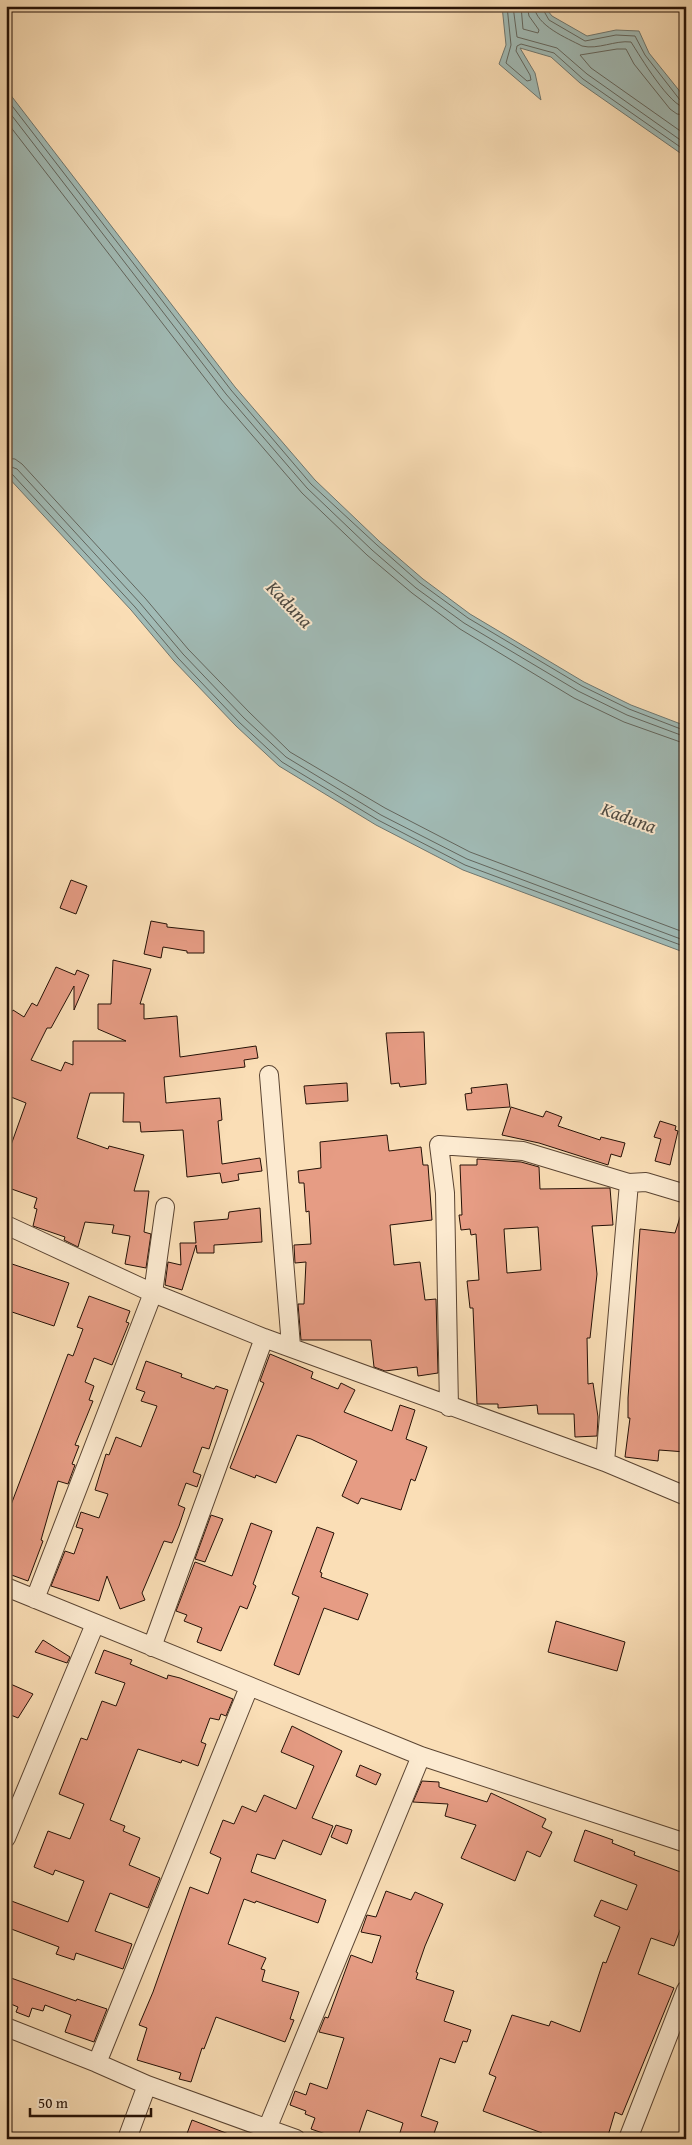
<svg xmlns="http://www.w3.org/2000/svg" width="692" height="2145" font-family="'Gentium Book Plus',serif">
<style>
.water{fill:#a1bbb6;stroke:#6f7770}
.lines{fill:none;stroke-linecap:round;stroke-linejoin:round}
.shore{stroke:#63665e;stroke-width:1}
.building{fill:#e69c84;stroke:#251106;fill-rule:evenodd}
.minor-casing{stroke:#5a4432;stroke-width:20}
.minor{stroke:#fcead0;stroke-width:18}
.labels{text-anchor:middle;dominant-baseline:central;stroke-width:4;stroke-linejoin:round;paint-order:stroke}
.water-label{font-size:19px;font-style:italic;fill:#504c44;stroke:#fcead0}
</style>
<rect width="100%" height="100%" fill="#fadeb6"/>
<filter id="stains"><feTurbulence type="fractalNoise" baseFrequency=".004" numOctaves="4"/><feColorMatrix values="0 0 0 0 .2 0 0 0 0 .09 0 0 0 0 .02 0 0 0 .5 -.17"/></filter>
<radialGradient id="worn" r=".72"><stop offset=".6" stop-color="#630" stop-opacity="0"/><stop offset="1" stop-color="#630" stop-opacity=".3"/></radialGradient>
<path class="water" d="M502 6H544L552 16 587 36 616 30 639 31 649 53 686 99V157L580 83 551 57 520 48 535 73 541 100 499 64 506 45Z
M6 89 235 387 315 480 380 542 423 579 470 614 584 682 631 705 686 726V953L463 870 376 825 279 766 236 726 174 661 131 610 6 475Z"/>
<g class="lines">
<path class="shore" d="M507 6 511 45 506 63 527 81 531 80 530 75 516 51 517 46 521 44 554 53 583 79 686 151
M513 6 517 37 557 48 587 74 686 144
M521 6 523 29 538 33 539 30 529 16 527 6
M534 6C536 26 567 38 582 46 598 50 615 40 631 42 640 56 670 107 686 108
M541 6 549 20 585 41 616 35 635 36 645 55 680 100 686 101
M6 98 231 390 311 484 377 545 420 583 468 618 582 686 629 709 686 731
M6 108 226 394 307 488 372 550 416 588 464 623 578 691 627 715 686 737
M686 115 677 114 670 109 634 64 626 49H617L580 55 591 68 686 135
M6 121 221 399 302 493 367 555 412 593 460 629 574 698 624 722 686 744
M6 458 15 459 22 464 145 598 188 649 249 712 290 752 385 808 470 852 686 933
M6 465 17 469 140 603 183 654 244 718 286 757 381 815 467 859 686 941
M6 472 12 474 135 607 178 658 239 722 282 762 378 820 465 865 686 947"/>
</g>
<path class="building" d="M71 880 87 886 76 914 60 908Z
M151 921 167 924V927L204 931V953H187V951L163 947 161 958 144 954Z
M113 960 151 969 140 1004H144V1019L177 1016 180 1057 256 1046 258 1058 244 1060 245 1067 164 1077 166 1103 220 1098 222 1120 218 1121 222 1164 260 1158 262 1171 238 1174 239 1180 222 1183 220 1173 187 1177 183 1130 141 1132 140 1122H123L124 1093H90L77 1138 108 1149 109 1146 144 1155 134 1191H149L144 1232 151 1234 146 1268 125 1264 130 1236 112 1233 114 1225 85 1222 78 1247 64 1240 65 1237 33 1226 37 1209 34 1208 37 1198 6 1187V1159L26 1103 6 1095V1020L13 1010 24 1017 32 1003 37 1006 56 967 75 975 77 970 89 975 74 1010V986L51 1028H47L31 1060 61 1071 65 1062 73 1065V1041H126L98 1029V1004H111Z
M424 1032 426 1084 400 1087 399 1083 391 1084 386 1033Z
M347 1083 348 1101 306 1104 304 1086Z
M507 1084 510 1107 467 1110 465 1094 472 1093 471 1088Z
M511 1107 543 1117 546 1111 562 1117 558 1126 600 1140 601 1137 625 1143 621 1157 611 1154 608 1165 539 1143 502 1135Z
M660 1121 676 1126 675 1130 678 1131 670 1165 655 1161 661 1139 654 1137Z
M387 1135 389 1151 421 1147 423 1165H428L432 1220 390 1225 394 1265 420 1262 425 1300 436 1299 438 1373 418 1376 417 1367 385 1371 374 1367 371 1340H301L298 1304H304L306 1262 295 1263 294 1245 311 1244 309 1211 306 1212 304 1183H299L298 1171 321 1168 320 1142Z
M477 1159 521 1162 539 1167 540 1189 610 1188 613 1225 592 1226 597 1274 590 1338H587L588 1384 593 1383 598 1417 597 1436 575 1437 574 1414H538L537 1405 498 1408V1404H477L473 1308H470L467 1281 479 1280 476 1234 471 1235 470 1229 461 1230 459 1215H462L460 1165H477ZM538 1227 541 1270 507 1273 504 1229Z
M260 1208 262 1242 214 1245V1253H197L196 1245 182 1290 165 1285 168 1262 181 1265 180 1243H196L194 1222 228 1219 229 1212Z
M683 1208H686V1452L659 1450 658 1461 625 1457 630 1418H628V1398L640 1229 675 1233Z
M6 1262 69 1283 54 1326 6 1310Z
M89 1296 130 1311 126 1322 129 1323 112 1365 94 1358 85 1382 94 1386 89 1400 93 1401 75 1445 79 1446 72 1464 75 1465 68 1484 58 1481 41 1540 43 1541 28 1581 6 1573V1518L68 1354 73 1356 83 1329 77 1327Z
M270 1354 313 1372 311 1378 338 1389 341 1383 355 1390 344 1412 392 1431 400 1405 415 1410 406 1439 427 1447 415 1481 411 1479 401 1510 361 1498 358 1504 342 1496 357 1461 311 1439 297 1435 276 1483 256 1475 255 1478 230 1468 264 1383 260 1381Z
M146 1361 182 1374 181 1377 214 1389 216 1386 228 1390 209 1449 202 1447 193 1472 201 1475 197 1487 186 1483 178 1505 185 1508 179 1526 172 1543 164 1541 142 1593 145 1600 120 1609 107 1576 99 1601 51 1586 65 1551 74 1554 83 1529 76 1527 81 1512 99 1518 108 1494 95 1490 106 1454 109 1455 116 1437 141 1447 157 1406 141 1401 145 1392 136 1389Z
M211 1515 223 1519 205 1562 195 1559Z
M251 1523 272 1531 253 1584 256 1586 247 1609 240 1606 221 1651 197 1642 202 1628 184 1621 187 1615 176 1611 195 1562 232 1576Z
M317 1527 334 1533 320 1572 322 1573 321 1577 368 1594 358 1620 324 1608 299 1675 274 1665 299 1597 292 1594Z
M556 1621 625 1642 617 1671 548 1652Z
M43 1640 70 1657 67 1663 35 1652Z
M104 1650 132 1660 130 1664 167 1679 168 1675 180 1678 233 1699 226 1716 221 1714 219 1720 210 1718 201 1742 206 1744 198 1766 182 1760 181 1763 138 1749 110 1820 125 1826 123 1831 140 1838 129 1865 160 1878 148 1908 110 1893 95 1931 132 1944 123 1969 76 1953 74 1960 56 1954 59 1947 6 1927V1899L68 1922 84 1881 55 1870 53 1875 34 1867 48 1831 70 1839 84 1804 59 1794 81 1738 87 1740 102 1701 116 1706 125 1683 95 1673Z
M6 1682 33 1694 18 1718 6 1713Z
M292 1726 342 1751 312 1818 333 1826 321 1855 283 1840 275 1859 257 1854 251 1872 326 1900 318 1923 256 1901 255 1903 244 1899 228 1944 266 1958 261 1969 265 1970 262 1981 299 1992 290 2019 294 2020 285 2042 216 2017 204 2049 202 2048 191 2082 179 2079 181 2073 137 2060 147 2028 139 2025 153 1992 190 1887 208 1894 221 1858 210 1853 223 1820 234 1824 242 1806 256 1812 264 1795 296 1809 314 1766 281 1752Z
M360 1765 381 1774 376 1785 356 1776Z
M422 1781 439 1782V1787L487 1802 491 1793 546 1819 542 1827 552 1832 540 1857 527 1851 515 1881 461 1858 476 1825 445 1816 448 1804 413 1802Z
M336 1825 352 1830 347 1844 331 1837Z
M585 1830 613 1840 612 1843 635 1852 634 1855 686 1874V1926L682 1925 674 1946 651 1938 638 1974 674 1988 622 2115 615 2112 607 2139H540L542 2133 483 2111 496 2077 489 2074 512 2015 549 2026 551 2021 580 2032 603 1962 606 1963 620 1927 594 1916 601 1900 627 1910 637 1885 574 1861Z
M386 1891 411 1900 415 1892 443 1904 425 1946 416 1972 418 1973 416 1979 454 1991 444 2021 471 2030 467 2042 463 2041 455 2063 440 2058 421 2116 438 2122 432 2139H398L403 2123 367 2110 357 2139H340L311 2129 315 2118 305 2114 306 2111 290 2105 295 2091 306 2095 310 2083 327 2089 344 2038 319 2032 325 2017 328 2018 351 1955 372 1963 381 1936 361 1932 367 1915 376 1917Z
M11 1978 76 2001 77 1999 107 2009 94 2042 65 2032 71 2015 45 2005 43 2011 32 2008 29 2017 16 2012 18 2007 6 2002V1992Z
M192 2120 239 2138V2139H185Z"/>
<g class="lines">
<g class="minor-casing">
<path id="minor" d="M269 1075 291 1346
M629 1183 646 1182 686 1194
M6 1225 153 1293 264 1338 605 1462 686 1496
M449 1407 445 1193 439 1145 523 1151 629 1183 605 1462
M6 1587 421 1756 686 1843
M35 1599 153 1293 165 1207
M152 1647 264 1338
M6 1838 95 1624
M6 2027 97 2063
M147 2085 97 2063 249 1687
M267 2129 421 1756
M127 2139 147 2085 296 2139
M628 2139 686 1990"/>
</g>
<use href="#minor" class="minor"/>
</g>
<g class="labels">
<g class="water-label">
<text transform="translate(290 604) rotate(46)">Kaduna</text>
<text transform="translate(629 817) rotate(20)">Kaduna</text>
</g>
</g>
<rect width="692" height="2145" fill="none" stroke="#fadeb6" stroke-width="25"/>
<rect x="8" y="8" width="677" height="2130" fill="none" stroke="#251106" stroke-width="2.5"/>
<rect x="12" y="12" width="667" height="2120" fill="none" stroke="#251106"/>
<path d="M30 2108v8h121v-8" fill="none" stroke="#251106" stroke-width="2.5"/>
<text x="38" y="2108" font-size="15" fill="#251106" stroke="#fcead0" stroke-width="4" paint-order="stroke">50 m</text>
<rect width="100%" height="100%" filter="url(#stains)"/>
<rect width="100%" height="100%" fill="url(#worn)"/>
</svg>
